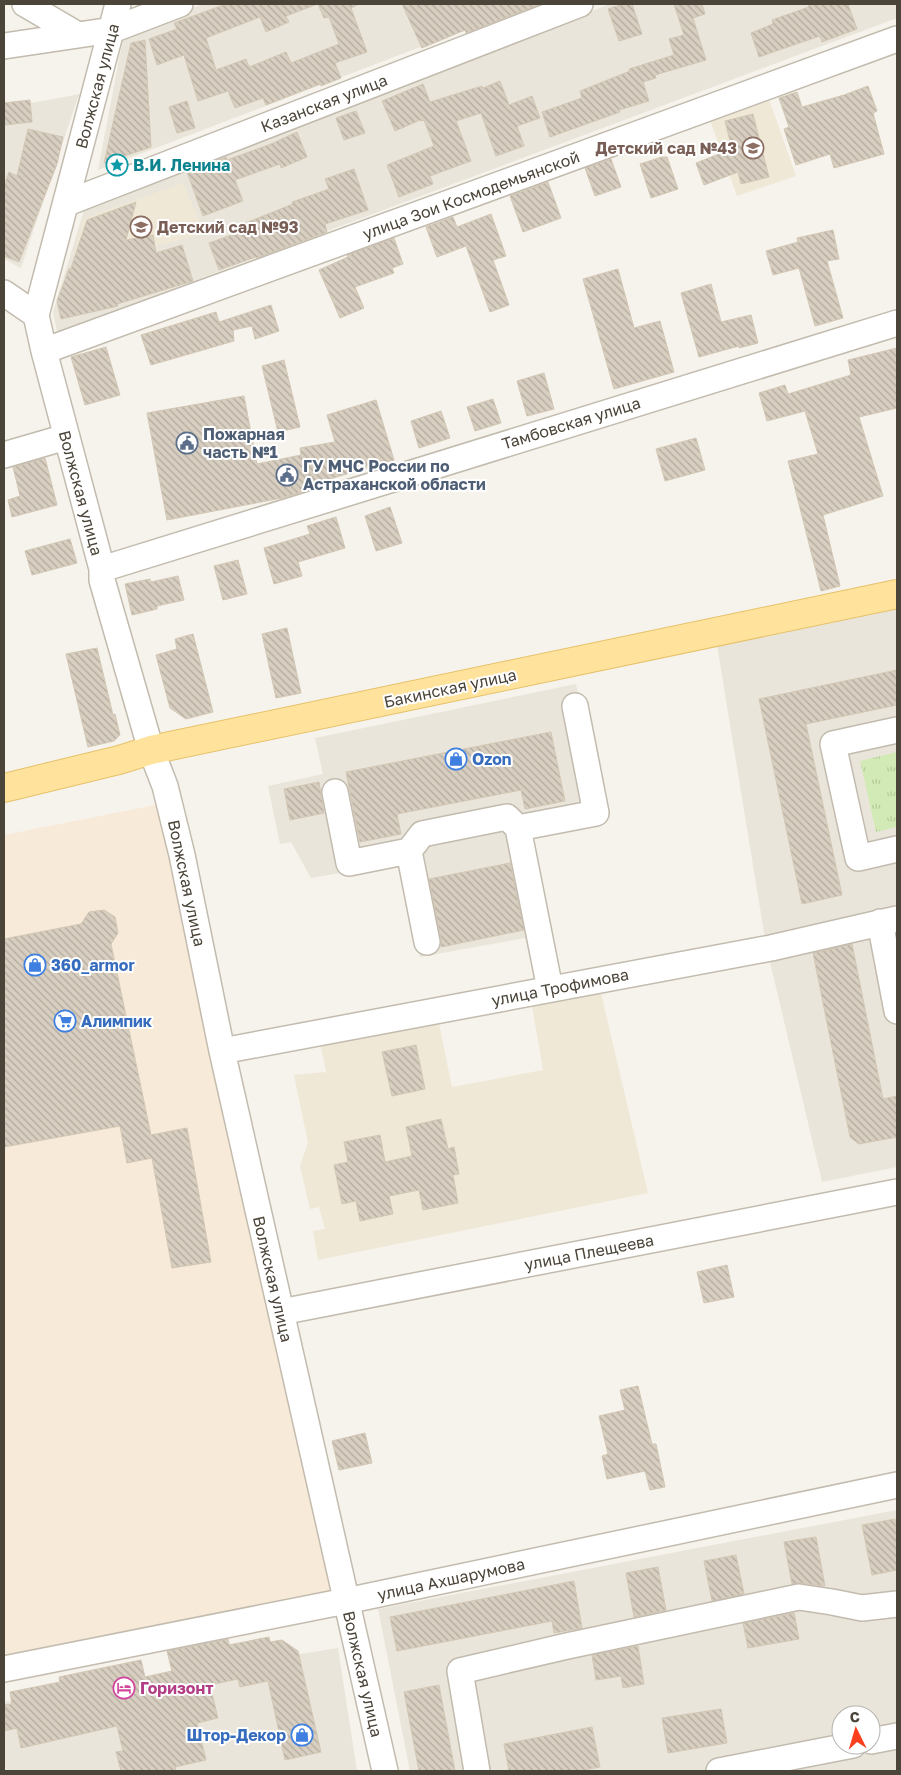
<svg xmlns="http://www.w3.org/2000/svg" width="901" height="1775" font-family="'Golos Text',sans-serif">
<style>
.residential{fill:#eae5da;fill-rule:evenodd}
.commercial{fill:#f7ead8}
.education{fill:#efe8d6}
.grass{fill:url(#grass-tufts)}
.building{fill:url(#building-back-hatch);stroke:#d3c7b4}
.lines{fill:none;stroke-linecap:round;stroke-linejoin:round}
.minor-casing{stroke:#c2bbae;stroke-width:28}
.major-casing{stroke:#e6c16a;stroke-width:30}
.minor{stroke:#fff;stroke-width:25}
.major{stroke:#ffe39c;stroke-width:28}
.labels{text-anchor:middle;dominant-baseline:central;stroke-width:4;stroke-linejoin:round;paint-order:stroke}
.street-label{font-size:16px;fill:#4b4439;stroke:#fff}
.education-label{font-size:16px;font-weight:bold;fill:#785e54;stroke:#fff;text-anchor:end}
.culture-label{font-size:16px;font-weight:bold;fill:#0d838f;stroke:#fff;text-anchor:start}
.service-label{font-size:16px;font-weight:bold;fill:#4e5e75;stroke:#fff;text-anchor:start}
.shop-label{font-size:16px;font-weight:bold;fill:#366cbe;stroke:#fff;text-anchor:start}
.hotel-label{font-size:16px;font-weight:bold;fill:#b23c85;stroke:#fff;text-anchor:start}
</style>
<defs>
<pattern id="grass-tufts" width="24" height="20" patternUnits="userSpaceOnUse" patternTransform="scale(1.25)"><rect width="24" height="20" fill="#d2eab5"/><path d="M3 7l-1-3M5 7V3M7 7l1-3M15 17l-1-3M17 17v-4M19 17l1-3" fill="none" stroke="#b6ca9c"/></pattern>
<pattern id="building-back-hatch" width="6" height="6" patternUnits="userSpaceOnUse" patternTransform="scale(1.25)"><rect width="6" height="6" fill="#d8cfc1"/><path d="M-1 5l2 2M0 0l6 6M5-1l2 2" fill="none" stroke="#b1aa9e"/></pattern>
</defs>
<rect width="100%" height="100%" fill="#f6f3ec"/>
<path class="residential" d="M203 4H533L98 170 124 33Z
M610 4H897V18L57 332 53 312 85 207Z
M80 94 77 100 21 268 4 259V108Z
M897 608V1167L822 1182 766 945 717 645Z
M576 684 606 822 527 838 550 954 530 957 525 938 420 957 399 863 311 878 291 842 280 844 268 786 323 774 315 738Z
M897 1510V1771H410L378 1609ZM841 1715H871V1745H841Z
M338 1648 357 1771H4V1702Z"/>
<path class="commercial" d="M160 804 339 1599 4 1666V835Z"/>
<path class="education" d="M769 99 796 176 737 196 710 120Z
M183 183 204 234 118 255 73 262 83 219Z
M600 989 648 1193 318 1260 313 1231 325 1229 319 1207 310 1209 300 1166 308 1143 294 1075 326 1072 319 1037 437 1014 452 1087 543 1070 531 1000Z"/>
<path class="grass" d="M897 752V827L876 832 860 761Z"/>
<path class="building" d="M226 4 315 5 286 16 289 22 266 32 260 17 206 38 216 70 246 59 249 67 286 52 291 63 339 44 329 17 324 18 318 4H359L351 8 367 52 335 63 341 78 321 86 320 84 266 105 263 98 235 108 228 91 198 101 184 55 157 65 149 39 177 29 174 23Z
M402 4H541L466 33 465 30 422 48Z
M624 4H632L642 34 619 41 608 9Z
M674 4H702L705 14 693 18 706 60 655 75 656 78 643 82 649 101 619 110 620 112 550 137 542 112 582 98 580 91 630 71 629 69 674 55 669 39 684 35Z
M808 4H848L857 29 822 42 820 36 759 57 751 33 773 24 772 20 809 7Z
M145 40 151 147 104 163 131 43Z
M500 81 509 105 532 96 540 118 517 126 524 146 496 156 481 113 456 121 471 161 430 176 433 184 399 197 387 165 434 146 424 120 421 121 420 120 395 131 382 101 423 84 430 102 482 86 483 88Z
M868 86 877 111 873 113 884 154 834 168 830 154 796 165 784 129 789 127 779 98 797 92 802 107 844 95Z
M30 100 32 122 4 125V103Z
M187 101 195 128 177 133 169 107Z
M356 111 365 133 344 140 336 118Z
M753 114 769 177 741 184 738 172 704 185 696 163 732 149 725 121Z
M28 129 63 137 57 164 19 262 4 256V186L9 172 17 176Z
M297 132 307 157 281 168 280 164 235 180 243 201 203 216 187 172 226 157 227 160 271 144Z
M662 157H667L678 189 651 198 640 164Z
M611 159 621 187 595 196 585 168Z
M354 169 368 210 325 224 327 232 257 258 256 257 219 270 209 243 246 230 243 224 293 204 292 202 329 189 325 179Z
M548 182 561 218 523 232 510 196Z
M136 202 126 240 153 235 156 253 182 245 193 281 117 304 118 306 61 319 57 301 69 269 71 268 87 220Z
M491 214 506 256 493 260 509 305 490 312 466 246 437 257 426 227 453 217 457 227Z
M833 230 839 259 827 261 843 318 815 326 799 268 773 275 766 251 798 242 797 238Z
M394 238 403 264 392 268 394 273 355 287 364 308 340 318 319 270 348 257 347 255Z
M618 269 634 328 660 321 674 372 614 389 583 279Z
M711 284 721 322 751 315 758 343 739 348V346L699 357 681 293Z
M271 305 279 331 255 339 252 326 233 330 234 341 151 365 141 335 216 312 219 322Z
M106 347 120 395 85 405 71 357Z
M897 348V408L859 417 883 496 823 515 840 586 821 591 788 461 818 454 805 411 767 421 759 393 785 385 788 394 851 375 848 360Z
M284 360 300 427 278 432 262 366Z
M544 373 554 409 527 416 517 381Z
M244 396 257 464 301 455 300 448 335 442 327 415 376 400 394 460 333 478 334 482 282 498 167 520 147 413Z
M493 399 501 423 475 431 467 407Z
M441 411 450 438 419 448 411 421Z
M696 438 705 470 665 481 656 449Z
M45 458 57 505 12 517 8 500 20 496 13 467Z
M390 507 402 543 376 551 365 516Z
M336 517 345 548 298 562 302 576 274 584 264 548 310 534 307 526Z
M70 539 77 563 32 575 25 551Z
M238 560 247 594 223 600 214 566Z
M178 576 184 600 157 606V609L132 615 125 584 150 579 151 582Z
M287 628 301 693 276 698 262 634Z
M193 634 213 712 186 719 170 708 156 655 177 649 175 639Z
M97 648 113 715 115 714 120 735 114 741 88 747 66 654Z
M897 670V705L806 724 842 895 802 904 759 699Z
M551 732 565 801 525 809 521 790 397 814 401 834 360 842 346 772Z
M319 782 324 813 290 820 284 789Z
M510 863 524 930 441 947V939L429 879Z
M104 910 115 917 118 933 111 944 151 1135 187 1128 211 1262 172 1268 152 1158 127 1163 120 1126 4 1147V939L81 924 89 912Z
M852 944 883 1099 897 1096V1137L859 1144 850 1137 813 953Z
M416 1045 425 1089 392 1096 382 1052Z
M441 1119 448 1149 454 1147 459 1174 453 1175 458 1203 423 1210 419 1190 389 1196 393 1214 360 1221 356 1201 342 1204 334 1165 348 1162 344 1142 380 1135 385 1162 412 1156 406 1127Z
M727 1265 734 1297 704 1303 697 1272Z
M638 1386 652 1444H656L665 1487 650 1490 645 1471 607 1479 602 1456 608 1454 599 1416 625 1410 620 1390Z
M365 1433 372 1463 339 1470 332 1441Z
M895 1519 897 1532V1570L872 1575 862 1525Z
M816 1537 825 1586 801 1583 792 1584 784 1542Z
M736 1555 744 1594 712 1601 704 1561Z
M658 1567 666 1610 634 1617 626 1573Z
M574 1581 582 1628 554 1633 552 1621 397 1651 390 1617Z
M794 1613 799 1639 748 1648 743 1623Z
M269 1637 270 1642 282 1640 298 1651 321 1752 285 1760 268 1681 240 1687 238 1679 210 1685 218 1718 197 1723 206 1760 175 1767 176 1771H121L116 1752 123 1751 117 1726 21 1748 17 1728 4 1731V1705L12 1704 10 1692 60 1682 59 1677 141 1660 145 1677 172 1671 167 1651 228 1639 229 1645Z
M638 1646 644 1684 623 1688 621 1676 596 1680 592 1655Z
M439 1685 455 1771H419L404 1692Z
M721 1709 727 1743 668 1753 662 1718Z
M592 1727 600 1767 579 1771H509L504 1744Z"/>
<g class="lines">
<g class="minor-casing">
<path id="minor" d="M25 4 78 35
M118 4 36 315 44 351 102 569V580L151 750 165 786 182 855 222 1051 385 1771
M4 46 112 30 180 4
M67 203 580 4
M4 293 36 315
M44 351 897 39
M4 455 66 437
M102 569 897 323
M897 730 833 744 858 858 897 849
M335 792 349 863 409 851 422 834 507 817 518 828
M409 851 427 942
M880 922 897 1011
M550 989 518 828 596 813 575 706
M222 1051 771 948 897 919
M281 1312 897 1192
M4 1669 346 1601 897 1485
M871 1741 897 1736
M477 1771 460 1671 567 1646 799 1597 832 1602 862 1608 897 1604
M719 1771 853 1745"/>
</g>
<g class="major-casing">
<path id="major" d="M4 788 119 760 151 750 897 594"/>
</g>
<use href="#minor" class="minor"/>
<use href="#major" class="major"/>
</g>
<defs>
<g id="school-ring" transform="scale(1.125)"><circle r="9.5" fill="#fff" stroke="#8d6e63" stroke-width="1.5"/><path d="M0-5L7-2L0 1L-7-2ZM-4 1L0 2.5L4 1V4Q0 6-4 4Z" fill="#8d6e63"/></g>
<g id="sight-ring" transform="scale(1.125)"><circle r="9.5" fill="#fff" stroke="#0f9aa8" stroke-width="1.5"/><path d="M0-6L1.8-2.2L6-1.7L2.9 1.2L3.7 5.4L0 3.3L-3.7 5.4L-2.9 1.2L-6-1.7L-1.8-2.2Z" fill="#0f9aa8"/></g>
<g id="civic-ring" transform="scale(1.125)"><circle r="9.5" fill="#fff" stroke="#5c6f8a" stroke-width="1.5"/><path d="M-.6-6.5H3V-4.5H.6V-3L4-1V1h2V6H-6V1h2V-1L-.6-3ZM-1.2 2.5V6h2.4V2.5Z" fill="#5c6f8a"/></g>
<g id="shop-ring" transform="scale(1.125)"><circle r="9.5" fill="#fff" stroke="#3f7fe0" stroke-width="1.5"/><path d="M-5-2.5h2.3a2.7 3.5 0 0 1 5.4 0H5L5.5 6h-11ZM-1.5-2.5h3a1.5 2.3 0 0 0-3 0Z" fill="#3f7fe0"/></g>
<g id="supermarket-ring" transform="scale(1.125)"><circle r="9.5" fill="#fff" stroke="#3f7fe0" stroke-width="1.5"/><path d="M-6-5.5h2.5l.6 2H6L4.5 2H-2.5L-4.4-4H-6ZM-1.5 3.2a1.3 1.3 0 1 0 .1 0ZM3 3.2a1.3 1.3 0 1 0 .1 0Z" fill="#3f7fe0"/></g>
<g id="hotel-ring" transform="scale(1.125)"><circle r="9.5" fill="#fff" stroke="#d1479c" stroke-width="1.5"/><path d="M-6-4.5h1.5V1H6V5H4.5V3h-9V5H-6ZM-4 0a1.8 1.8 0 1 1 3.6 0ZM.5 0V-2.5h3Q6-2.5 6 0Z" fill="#d1479c"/></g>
</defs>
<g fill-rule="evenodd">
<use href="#school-ring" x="753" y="148"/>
<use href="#sight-ring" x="117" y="165"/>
<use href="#school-ring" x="141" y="227"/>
<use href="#civic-ring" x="187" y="443"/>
<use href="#civic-ring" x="287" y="475"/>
<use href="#shop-ring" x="456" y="759"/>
<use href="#shop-ring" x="35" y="965"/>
<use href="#supermarket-ring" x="65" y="1021"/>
<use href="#hotel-ring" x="124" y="1688"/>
<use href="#shop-ring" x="302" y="1735"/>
</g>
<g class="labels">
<g class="street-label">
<text transform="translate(97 86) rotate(-75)">Волжская улица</text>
<text transform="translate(324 103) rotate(-21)">Казанская улица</text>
<text transform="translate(471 195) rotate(-20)">улица Зои Космодемьянской</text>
<text transform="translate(571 423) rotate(-17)">Тамбовская улица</text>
<text transform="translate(81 493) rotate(75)">Волжская улица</text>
<text transform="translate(450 688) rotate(-12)">Бакинская улица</text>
<text transform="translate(187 883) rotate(78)">Волжская улица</text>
<text transform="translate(560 987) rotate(-11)">улица Трофимова</text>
<text transform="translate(589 1252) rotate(-11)">улица Плещеева</text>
<text transform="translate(273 1279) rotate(77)">Волжская улица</text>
<text transform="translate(451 1579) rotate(-12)">улица Ахшарумова</text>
<text transform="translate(363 1674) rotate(77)">Волжская улица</text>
</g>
<g class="education-label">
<text x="737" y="148">Детский сад №43</text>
<text x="157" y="227" text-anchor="start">Детский сад №93</text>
</g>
<g class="culture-label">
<text x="133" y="165">В.И. Ленина</text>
</g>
<g class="service-label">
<text x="203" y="434">Пожарная<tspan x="203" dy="18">часть №1</tspan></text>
<text x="303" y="466">ГУ МЧС России по<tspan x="303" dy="18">Астраханской области</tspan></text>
</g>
<g class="shop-label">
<text x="472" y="759">Ozon</text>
<text x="51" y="965">360_armor</text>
<text x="81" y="1021">Алимпик</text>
<text x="286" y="1735" text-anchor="end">Штор-Декор</text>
</g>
<g class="hotel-label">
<text x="140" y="1688">Горизонт</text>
</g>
</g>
<rect width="901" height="1775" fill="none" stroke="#4b4439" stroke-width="10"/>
<g transform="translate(856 1730) rotate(355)"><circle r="24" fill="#ffffff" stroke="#b7b4b0"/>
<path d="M0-4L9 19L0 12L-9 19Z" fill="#fc3f1d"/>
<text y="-8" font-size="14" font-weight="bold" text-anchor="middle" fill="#4b4439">С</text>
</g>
</svg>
